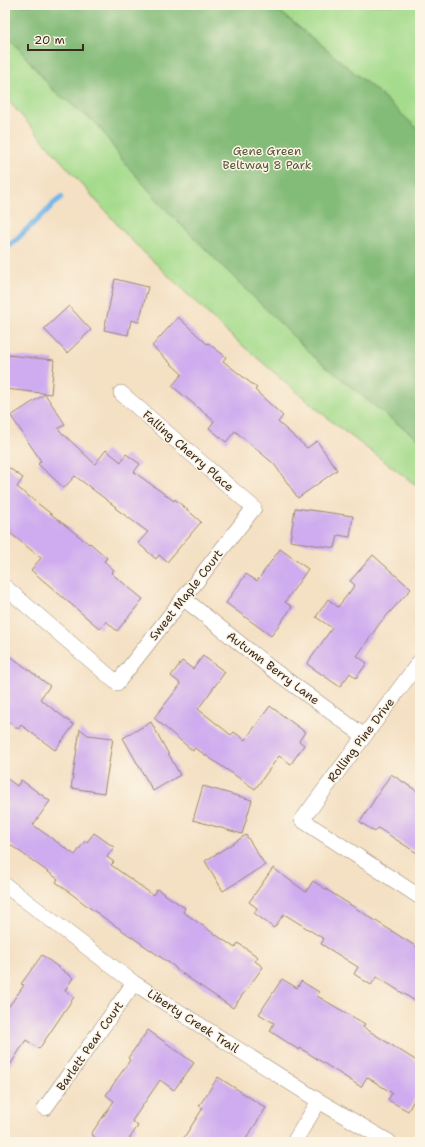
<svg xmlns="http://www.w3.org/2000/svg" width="425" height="1147" font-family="'Shantell Sans',sans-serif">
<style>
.green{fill:#a4db8c;stroke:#708255}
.forest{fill:#83bb78;stroke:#5f724b}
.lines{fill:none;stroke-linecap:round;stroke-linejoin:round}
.stream{stroke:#73b6e9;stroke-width:5.5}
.building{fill:#cfabef}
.minor-casing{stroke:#988570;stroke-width:16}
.minor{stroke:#fff;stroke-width:15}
.labels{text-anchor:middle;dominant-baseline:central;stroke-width:3;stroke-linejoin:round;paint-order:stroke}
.park-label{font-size:12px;fill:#55563a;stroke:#fcf5e5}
.street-label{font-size:12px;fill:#3b2a1e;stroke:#fcf5e5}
</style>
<rect width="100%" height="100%" fill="#fcf5e5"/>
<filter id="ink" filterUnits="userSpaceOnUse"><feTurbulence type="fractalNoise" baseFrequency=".025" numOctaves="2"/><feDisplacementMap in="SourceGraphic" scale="8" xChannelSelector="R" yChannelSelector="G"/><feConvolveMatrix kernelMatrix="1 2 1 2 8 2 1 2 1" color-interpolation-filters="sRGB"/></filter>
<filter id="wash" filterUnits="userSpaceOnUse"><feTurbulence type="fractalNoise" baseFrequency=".012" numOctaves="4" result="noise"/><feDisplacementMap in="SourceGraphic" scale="16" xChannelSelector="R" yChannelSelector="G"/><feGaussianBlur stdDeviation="0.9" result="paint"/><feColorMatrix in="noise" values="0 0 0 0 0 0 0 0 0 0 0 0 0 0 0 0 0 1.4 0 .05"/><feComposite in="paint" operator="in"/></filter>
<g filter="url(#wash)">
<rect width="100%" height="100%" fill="#f4e0c3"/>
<path class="green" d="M5 5H420V488L336 425 228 333 130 239 5 97Z"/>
<path class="forest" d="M5 5H272L377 91 420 131V440L388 417 313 356 167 211 123 161 98 125 53 90 13 42 5 30Z"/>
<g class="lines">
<path class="stream" d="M5 250 61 197"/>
</g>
<g id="blocks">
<path class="building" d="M115 279 148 287 139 322 131 320 128 335 104 330Z
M69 306 91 330 67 353 44 329Z
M178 317 207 344 208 343 226 357 223 361 257 388 255 390 283 416 278 422 307 448 317 441 337 470 298 498 274 464 235 431 226 442 209 428 214 421 172 386 182 374 152 346Z
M8 355 54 360 51 394 5 389Z
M45 394 65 424 58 429 95 464 106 450 121 462 126 454 140 464 134 472 174 501 175 499 201 522 167 562 159 555 156 559 138 543 148 532 115 508 116 507 75 476 64 488 38 464 41 461 11 416Z
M5 465 23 478 17 487 89 544 90 543 107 558 104 561 114 570 111 573 143 599 117 631 106 621 100 629 31 570 41 558 5 529Z
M295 508 353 516 350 537 338 535 335 548 290 541Z
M280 549 308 569 285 602 292 607 271 636 226 603 246 574 257 581Z
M373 555 411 589 380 623 357 656 367 663 356 678 350 673 340 687 307 664 332 628 316 617 328 599 338 607 355 585 350 581Z
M5 652 50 686 40 699 74 725 55 750 21 725 18 729 5 719Z
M203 656 225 672 198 709 231 735 234 732 245 740 270 706 305 732 299 741 304 745 291 764 279 756 255 789 195 748 193 751 154 718 181 684 171 676 182 661 193 669Z
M151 722 180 775 153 791 123 738Z
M80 729 88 735 113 738 104 793 71 788Z
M391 774 420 793V855L378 828 375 832 360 822Z
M5 777 17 786 21 780 50 801 33 825 75 855 85 841 87 842 94 833 114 847 107 857 114 862 111 865 153 895 157 889 185 908 183 912 235 948 238 943 258 957 255 961 263 967 233 1008 190 979 175 968V967L90 908 56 882 58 879 5 841Z
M203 786 252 800 242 834 193 820Z
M246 835 265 865 223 891 205 861Z
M273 868 306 892 313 881 420 949V1004L377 977 371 985 354 974 358 967 321 944 324 939 284 914 274 928 254 913 257 908 249 902Z
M42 955 73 978 65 990 74 997 39 1049 26 1040 5 1073V1012L24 985 21 984Z
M282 979 297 988 301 981 319 992 317 996 365 1024 363 1027 420 1063V1089L408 1111 388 1100 392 1093 367 1077 361 1087 300 1048 299 1050 270 1031 274 1023 259 1014Z
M148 1030 194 1063 174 1090 160 1080 132 1121 138 1126 127 1142H101L91 1134 114 1101 106 1095 130 1060 128 1058Z
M218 1077 266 1108 244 1142H181L203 1108 199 1106Z"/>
</g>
</g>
<g filter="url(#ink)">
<use href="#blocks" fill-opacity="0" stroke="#988570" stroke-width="1"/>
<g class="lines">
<g class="minor-casing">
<path id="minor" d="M5 587 117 683 254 508 121 393
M183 598 272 669 364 736
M420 661 302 820 420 897
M5 885 134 983 319 1101 389 1142
M45 1108 134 983
M294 1142 319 1101"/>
</g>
<use href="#minor" class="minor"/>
</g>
</g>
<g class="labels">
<g class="park-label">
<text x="267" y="151">Gene Green<tspan x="267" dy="14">Beltway 8 Park</tspan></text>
</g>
<g class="street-label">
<text transform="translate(188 451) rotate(41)">Falling Cherry Place</text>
<text transform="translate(186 595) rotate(-52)">Sweet Maple Court</text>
<text transform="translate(273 668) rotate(37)">Autumn Berry Lane</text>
<text transform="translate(361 740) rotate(-53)">Rolling Pine Drive</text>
<text transform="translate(193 1021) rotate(33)">Liberty Creek Trail</text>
<text transform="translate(90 1046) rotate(-55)">Barlett Pear Court</text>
</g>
</g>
<rect width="425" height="1147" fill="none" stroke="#fcf5e5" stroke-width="20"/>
<path d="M28 44v6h55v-6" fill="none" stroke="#3b2a1e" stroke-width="2"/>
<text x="34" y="44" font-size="12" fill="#3b2a1e" stroke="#fcf5e5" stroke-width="3" paint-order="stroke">20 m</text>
</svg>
